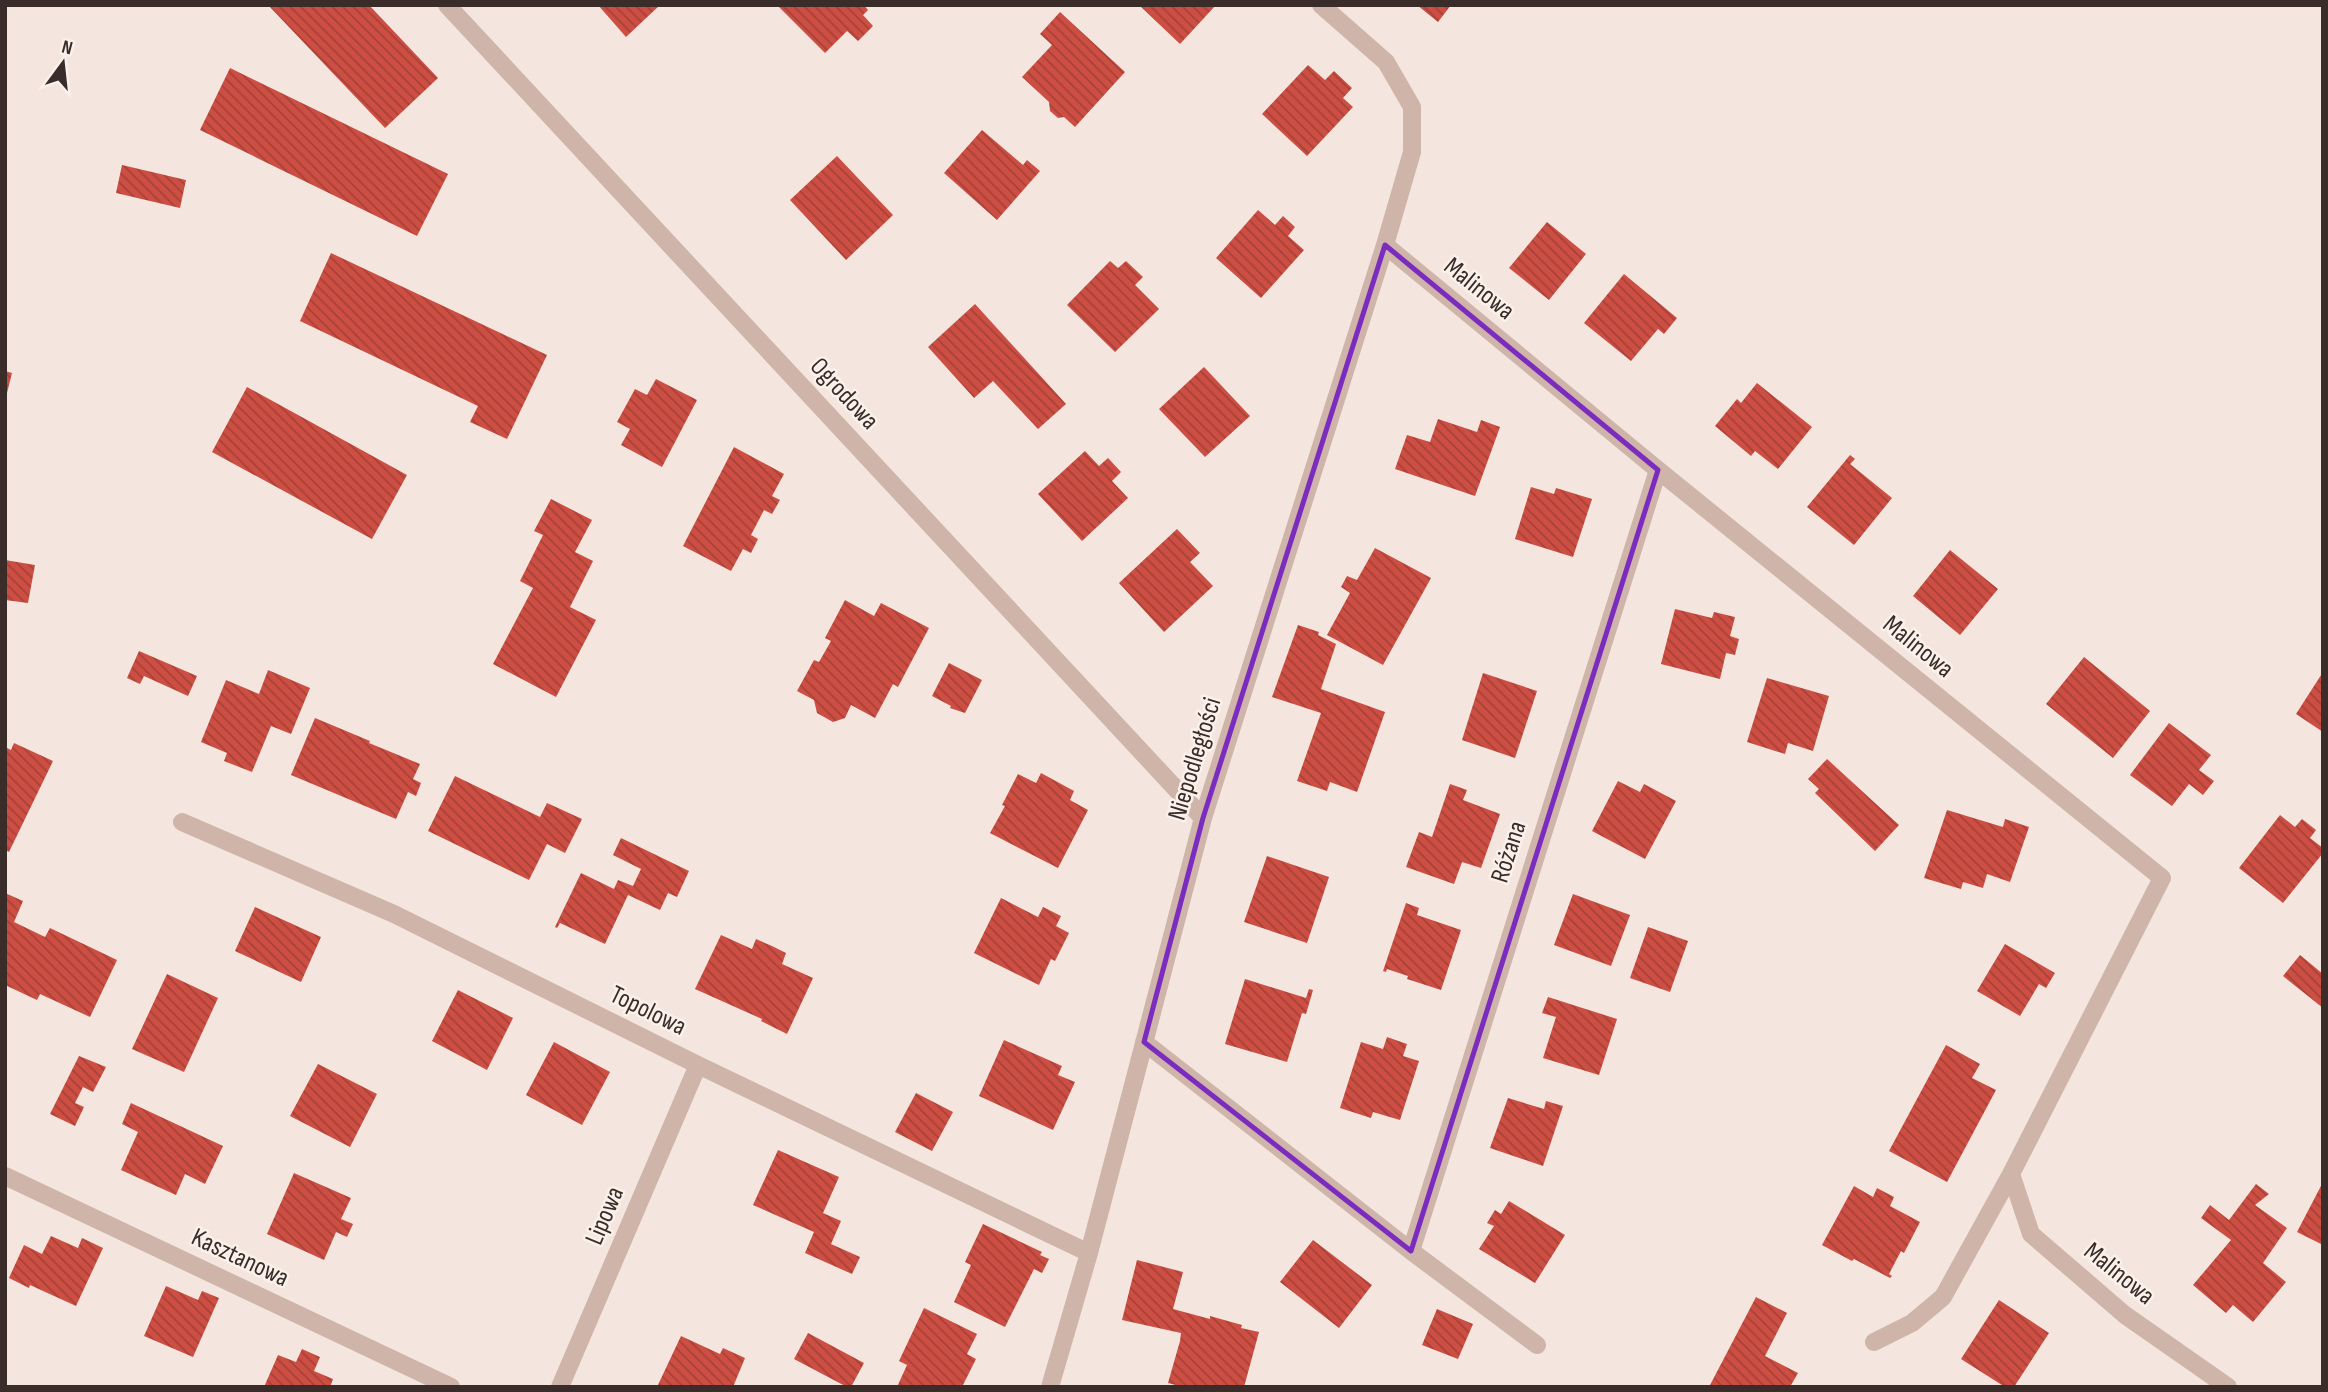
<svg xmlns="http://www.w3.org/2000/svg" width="2328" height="1392" font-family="'Sofia Sans Condensed',sans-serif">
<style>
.building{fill:url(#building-back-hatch)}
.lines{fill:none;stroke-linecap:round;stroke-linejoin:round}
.minor{stroke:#ceb4a9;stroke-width:18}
.marked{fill:none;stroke:#7b2cbf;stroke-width:5;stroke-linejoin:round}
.labels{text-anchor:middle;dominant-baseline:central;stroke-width:5;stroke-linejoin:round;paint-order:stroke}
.street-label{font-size:26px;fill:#3a2c29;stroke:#fbf1eb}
</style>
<defs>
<pattern id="building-back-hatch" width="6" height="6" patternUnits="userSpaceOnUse" patternTransform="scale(1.75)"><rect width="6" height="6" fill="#cd4e43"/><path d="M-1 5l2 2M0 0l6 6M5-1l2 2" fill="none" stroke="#a74138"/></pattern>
</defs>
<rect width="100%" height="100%" fill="#f4e6de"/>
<path class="building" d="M268 5H369L438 78 385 128Z
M598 5H660L626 37Z
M777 5H864L868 10 863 15 873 26 858 41 847 31 825 53Z
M1139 5H1216L1180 44Z
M1417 5H1451L1438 22Z
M1060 12 1125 72 1075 127 1064 117 1058 118 1050 111 1049 102 1022 77 1052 45 1040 34Z
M1308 65 1325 80 1334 71 1352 88 1343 98 1353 107 1307 156 1262 114Z
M230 68 448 174 417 236 200 130Z
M982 130 1023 165 1027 160 1040 171 997 220 944 173Z
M837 156 893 215 846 260 790 200Z
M122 165 186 180 180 208 116 193Z
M1258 210 1275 225 1283 216 1295 227 1288 236 1304 250 1261 298 1216 258Z
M1547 222 1586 254 1549 300 1509 268Z
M331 253 547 355 507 439 470 422 478 406 300 321Z
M1110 261 1118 268 1126 261 1143 277 1135 285 1159 309 1115 352 1067 305Z
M1624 274 1677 318 1664 334 1658 329 1631 361 1584 323Z
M975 304 1066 404 1038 429 993 381 974 398 928 347Z
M1204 367 1250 416 1205 457 1159 409Z
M5 371 12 373 6 397H5Z
M656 379 697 400 662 467 621 445 630 429 617 422 635 389 647 395Z
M1757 383 1812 427 1778 469 1755 451 1751 456 1715 426 1737 399 1741 403Z
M247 387 407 475 372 539 212 452Z
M1438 419 1477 432 1481 420 1500 427 1475 496 1395 469 1407 435 1430 442Z
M734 447 784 474 772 496 780 500 772 514 764 510 751 535 758 539 751 553 743 549 731 571 683 546Z
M1085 451 1099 466 1108 458 1121 472 1112 481 1128 498 1082 541 1038 494Z
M1850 455 1855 459 1850 464 1892 498 1854 545 1807 507Z
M1531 487 1554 494 1556 488 1592 499 1573 557 1515 539Z
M551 499 592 520 575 552 593 561 570 607 596 620 556 697 493 664 533 588 520 581 543 535 534 531Z
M1177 529 1200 553 1190 562 1213 586 1164 632 1119 583Z
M1375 548 1431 578 1383 665 1327 635 1350 593 1341 587 1347 576 1357 580Z
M1950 550 1998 589 1960 635 1913 596Z
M5 560 35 565 28 603 5 600Z
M845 600 874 616 881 603 929 628 898 687 893 684 875 718 851 705 845 718 833 722 817 713 814 700 797 691 814 660 819 662 831 641 825 638Z
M1675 609 1712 618 1714 612 1735 617 1730 636 1739 639 1735 655 1726 653 1720 679 1661 664Z
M1298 625 1319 632 1318 635 1336 644 1321 689 1385 712 1357 792 1330 782 1327 791 1297 781 1321 713 1272 697Z
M139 651 197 676 188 696 144 676 140 684 127 678Z
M2084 657 2150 711 2113 758 2046 704Z
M949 663 982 680 965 713 950 708 951 706 932 696Z
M268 670 310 688 291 734 271 726 252 772 224 761 227 753 201 742 226 680 259 694Z
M2323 672V732L2296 714Z
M1483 673 1537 691 1515 758 1462 740Z
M1767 678 1829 696 1813 751 1788 743 1785 754 1747 742Z
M315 718 370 741 369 743 420 764 413 779 421 783 416 796 408 792 396 819 291 775Z
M2169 723 2211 755 2199 770 2214 781 2203 795 2189 784 2172 806 2130 775Z
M14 743 53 761 9 852 5 850V747L11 750Z
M1827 759 1899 825 1875 851 1815 793 1819 789 1808 779Z
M1041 773 1074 791 1070 800 1088 810 1058 868 990 833 1005 806 1002 805 1018 774 1036 783Z
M455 776 540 817 547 803 582 819 565 853 547 844 529 880 428 831Z
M1618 781 1640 792 1644 784 1676 801 1645 859 1592 831Z
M1450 784 1467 790 1463 800 1500 814 1481 868 1462 862 1454 884 1406 867 1419 832 1432 837Z
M1947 810 2003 827 2005 819 2029 827 2010 882 1987 874 1983 888 1963 882 1961 889 1924 878Z
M2280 815 2295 827 2302 819 2316 830 2310 838 2323 848V853L2283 903 2239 868Z
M621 838 689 871 677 897 668 893 660 910 628 895 605 944 560 923 557 928 555 927 581 873 614 889 618 880 633 886 641 869 613 855Z
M1267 856 1329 877 1307 943 1244 922Z
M5 893 23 901 14 922 45 937 50 928 117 960 90 1017 40 994 37 1000 5 985Z
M1573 894 1630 915 1611 966 1554 945Z
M1001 898 1038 917 1043 907 1061 916 1056 926 1069 933 1055 961 1051 959 1039 985 974 953Z
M1406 903 1419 908 1417 915 1461 930 1441 990 1407 979 1408 976 1387 969 1386 972 1383 971Z
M255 907 321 937 301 982 235 951Z
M1648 927 1688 941 1670 992 1630 978Z
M721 935 752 949 756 939 772 946 786 953 782 964 813 978 787 1034 761 1021 762 1019 695 989Z
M2005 944 2055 973 2046 988 2039 984 2020 1016 1977 991Z
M2300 955 2323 974V1008L2283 976Z
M167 974 218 998 184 1072 132 1049Z
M1245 979 1306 998 1309 989 1313 990 1306 1014 1302 1013 1287 1062 1225 1044Z
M458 990 513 1018 487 1070 432 1041Z
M1548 997 1617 1019 1599 1075 1543 1058 1556 1017 1542 1013Z
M1387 1037 1407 1044 1403 1056 1419 1061 1400 1120 1373 1112 1371 1118 1340 1108 1361 1042 1383 1049Z
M1004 1040 1062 1066 1058 1075 1075 1082 1053 1130 979 1096Z
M554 1042 610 1072 582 1125 526 1095Z
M1946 1045 1980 1064 1972 1078 1996 1090 1947 1182 1889 1151Z
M79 1056 106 1067 93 1092 83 1087 75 1103 84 1107 75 1126 50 1114Z
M318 1064 377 1094 350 1147 290 1116Z
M916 1093 953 1112 932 1151 895 1132Z
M1508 1098 1544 1109 1546 1101 1563 1106 1543 1166 1490 1148Z
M131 1103 223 1146 205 1184 185 1174 176 1195 121 1170 138 1132 122 1124Z
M778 1150 839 1177 823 1213 841 1221 831 1244 860 1257 852 1274 805 1253 814 1232 753 1205Z
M294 1173 351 1198 341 1219 353 1224 347 1237 336 1232 324 1260 267 1234Z
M2323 1182V1245L2297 1232Z
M2256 1184 2269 1194 2255 1205 2287 1228 2263 1263 2286 1282 2253 1322 2233 1305 2226 1313 2193 1285 2231 1240 2201 1218 2210 1205 2229 1220Z
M1854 1186 1873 1197 1877 1188 1894 1197 1890 1206 1920 1222 1904 1253 1901 1251 1889 1274 1892 1276 1890 1278 1854 1259 1852 1261 1822 1245Z
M1509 1201 1565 1235 1535 1283 1479 1249 1494 1226 1487 1223 1495 1210 1501 1214Z
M983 1224 1042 1252 1040 1255 1049 1259 1042 1273 1034 1269 1005 1327 954 1302 971 1265 965 1262Z
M51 1236 78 1248 82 1238 103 1248 76 1306 30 1285 29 1288 9 1278 24 1245 42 1254Z
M1313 1240 1372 1285 1339 1328 1280 1282Z
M1137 1260 1183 1272 1173 1309 1210 1319V1316L1242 1325 1241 1328 1259 1332 1244 1387H1183L1168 1383 1180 1341 1181 1333 1122 1320Z
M166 1286 198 1300 202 1291 219 1298 193 1357 144 1336Z
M1756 1297 1787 1313 1765 1356 1798 1373 1790 1387H1709Z
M1999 1300 2049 1333 2014 1387H2005L1961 1359Z
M924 1308 977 1334 967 1354 976 1359 962 1387H897L907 1365 899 1361Z
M1437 1309 1473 1324 1458 1359 1422 1345Z
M808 1333 864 1363 851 1387H847L794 1359Z
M681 1336 720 1354 723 1348 745 1358 733 1387H657Z
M302 1349 320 1357 314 1371 333 1379 330 1387H264L278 1355 296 1362Z"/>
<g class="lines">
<path class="minor" d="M447 5 1203 818
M1385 245 1658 470 2162 878 2011 1174 2031 1234 2125 1315 2228 1387
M182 822 394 914 698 1065 1089 1253
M1144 1042 1411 1251 1658 470
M5 1176 451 1387
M1411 1251 1537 1345
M1874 1342 1912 1323 1943 1297 2011 1174
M560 1387 698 1065
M1050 1387 1089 1253 1203 818 1385 245 1412 152V107L1386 62 1321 5"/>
</g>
<path class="marked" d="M1385 245 1658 470 1411 1251 1144 1042 1203 818Z"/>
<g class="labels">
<g class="street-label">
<text transform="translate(1479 289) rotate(39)">Malinowa</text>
<text transform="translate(844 394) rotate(47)">Ogrodowa</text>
<text transform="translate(1918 647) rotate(39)">Malinowa</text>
<text transform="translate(1195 759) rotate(-73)">Niepodległości</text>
<text transform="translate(1509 852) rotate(-72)">Różana</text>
<text transform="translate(648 1011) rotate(26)">Topolowa</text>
<text transform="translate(605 1216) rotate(-67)">Lipowa</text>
<text transform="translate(240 1258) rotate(25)">Kasztanowa</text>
<text transform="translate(2119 1274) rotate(39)">Malinowa</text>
</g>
</g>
<rect width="2328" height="1392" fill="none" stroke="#3a2c29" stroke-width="14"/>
<g transform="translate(63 63) rotate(15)" stroke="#fbf1eb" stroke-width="5" paint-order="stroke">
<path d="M0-5L12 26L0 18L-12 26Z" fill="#3a2c29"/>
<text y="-10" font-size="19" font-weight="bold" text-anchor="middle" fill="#3a2c29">N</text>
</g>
</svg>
